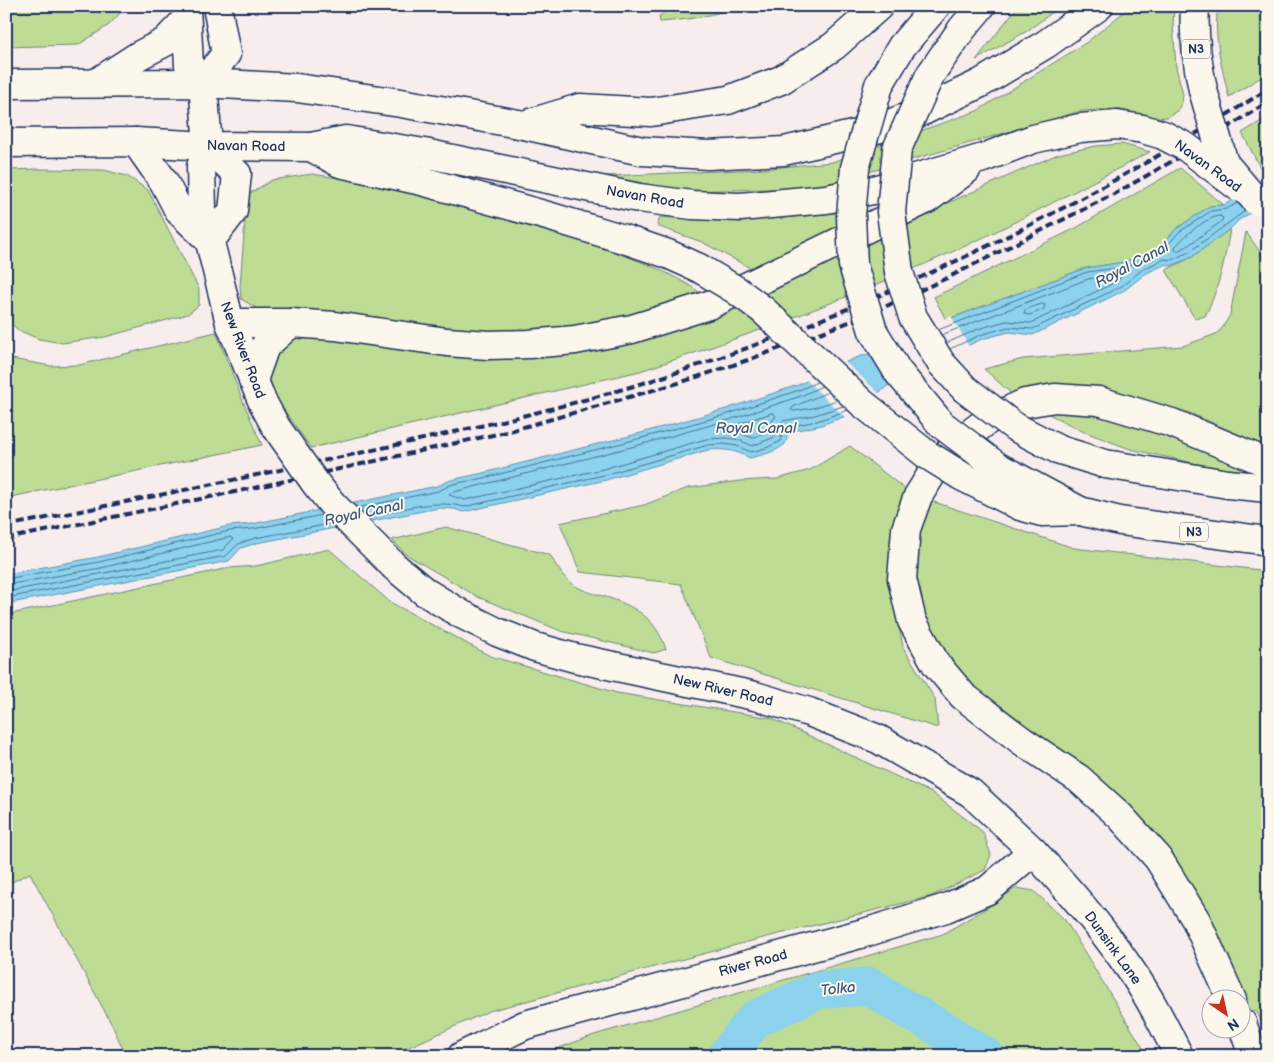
<svg xmlns="http://www.w3.org/2000/svg" width="1274" height="1062" viewBox="0 0 1274 1062" font-family="'Balsamiq Sans',sans-serif">
<style>
.green{fill:#bedc94;stroke:#6c8679}
.water{fill:#8cd2ed;stroke:#5f91b4}
.pier{fill:#f7eded}
.lines{fill:none;stroke-linecap:round;stroke-linejoin:round}
.shore{stroke:#487097;stroke-width:1}
.river{stroke:#8cd2ed;stroke-width:38}
.minor-casing{stroke:#1b2f5e;stroke-width:31}
.major-casing{stroke:#1b2f5e;stroke-width:31}
.highway-casing{stroke:#1b2f5e;stroke-width:31}
.minor{stroke:#fbf7ec;stroke-width:28}
.major{stroke:#fbf7ec;stroke-width:28}
.highway{stroke:#fbf7ec;stroke-width:28}
.rail{stroke:#1b2f5e;stroke-width:4;stroke-dasharray:8 4;stroke-linecap:butt}
.major-bridge-casing{stroke:#1b2f5e;stroke-width:31;stroke-linecap:butt}
.highway-bridge-casing{stroke:#1b2f5e;stroke-width:31;stroke-linecap:butt}
.major-bridge{stroke:#fbf7ec;stroke-width:28}
.highway-bridge{stroke:#fbf7ec;stroke-width:28}
.labels{text-anchor:middle;dominant-baseline:central;stroke-width:4;stroke-linejoin:round;paint-order:stroke}
.shield{fill:#fbf7ec;stroke:#5e6b89;stroke-width:1}
.shield-label{font-size:12px;font-weight:bold;fill:#1b2f5e}
.street-label{font-size:14px;fill:#1b2f5e;stroke:#fbf7ec}
.water-label{font-size:15px;font-style:italic;fill:#375882;stroke:#fbf7ec}
</style>
<rect width="100%" height="100%" fill="#f7eded"/>
<filter id="ink" filterUnits="userSpaceOnUse"><feTurbulence type="fractalNoise" baseFrequency=".02" numOctaves="2"/><feDisplacementMap in="SourceGraphic" scale="10" xChannelSelector="R" yChannelSelector="G"/><feConvolveMatrix kernelMatrix="1 2 1 2 8 2 1 2 1" color-interpolation-filters="sRGB"/></filter>
<g filter="url(#ink)">
<g class="green">
<polygon points="6,6 127,6 109,25 78,45 6,47"/>
<path d="M676,6H741C715,15 688,20 660,22L659,16Z"/>
<polygon points="1018,6 1061,6 1027,31 976,60"/>
<polygon points="1131,6 1174,6 1173,24 1176,67 1183,94 1182,103 1178,110 1168,117 1155,118 1117,109 1081,111 813,188 683,191 606,176 762,169 832,162 977,111 1087,42"/>
<path d="M1218,6H1268V73L1229,97C1222,69 1213,36 1218,6Z"/>
<polygon points="1268,117 1268,170 1263,173 1242,133"/>
<path d="M1122,144L1150,152C1088,184 1026,218 961,248C857,295 749,336 640,371L311,448L279,403L266,372C273,354 282,343 300,335L537,355L914,218L1058,154L1096,146Z"/>
<polygon points="1180,168 1224,205 1210,206 1176,229 1158,249 1124,262 1086,268 946,320 934,297 1076,228"/>
<polygon points="39,169 104,170 127,176 148,190 199,289 199,305 188,314 153,324 105,337 62,343 39,339 18,330 6,319 6,170"/>
<path d="M312,174C336,178 360,180 384,185C448,200 511,219 574,239C616,253 663,266 699,292L671,303L623,317L570,328L525,331L464,330L419,325L322,311L263,312L241,299L240,286L247,195L272,180Z"/>
<polygon points="843,212 843,225 752,269 702,242 657,226 660,217 725,221 791,217"/>
<path d="M1230,229C1225,259 1219,289 1205,316L1195,319L1166,270L1192,257Z"/>
<polygon points="1246,232 1268,263 1268,447 1187,412 1107,390 1016,398 984,369 1023,359 1183,346 1216,334 1223,327 1230,315"/>
<polygon points="216,332 242,399 262,445 6,498 6,358 51,366 79,365"/>
<polygon points="1041,410 1091,410 1152,426 1268,475 1211,467 1130,449 1082,431"/>
<polygon points="850,446 906,490 896,523 888,571 903,647 935,699 938,728 711,658 681,584 580,572 560,523 644,505 688,488 740,481 777,479 810,470"/>
<polygon points="931,501 1074,548 1268,571 1268,1037 1256,1010 1246,1014 1204,912 986,702 953,667 926,628 914,579 916,536"/>
<path d="M446,527L550,555C556,565 561,575 571,583C580,590 592,593 603,596C635,606 655,617 666,649L654,653L561,631L478,597L407,555L392,540Z"/>
<polygon points="329,549 390,602 490,656 617,693 771,718 932,793 983,832 991,855 985,870 932,896 755,940 489,1011 389,1056 126,1056 112,1025 30,873 6,885 6,615 229,568 256,566"/>
<polygon points="1016,888 1034,891 1065,920 1148,1056 537,1056 594,1035 943,934 993,904"/>
</g>
<path class="water" d="M1268,180V202L1239,220L1230,229L1192,257L1171,266L1166,264L1145,274L1125,290L1033,335L1009,332L982,339L897,379L849,415L818,426L787,432C787,436 788,440 785,444C777,452 761,455 750,458C734,450 727,449 708,450L606,480L463,512L454,509L439,508L257,543L241,548L229,561L6,604V574L98,557L229,526L252,524L437,486L451,480L483,473L637,434L726,409L798,385L855,358L881,350L946,320L1086,268L1124,262L1158,249L1176,229L1210,206L1224,205Z"/>
<g class="pier">
<polygon points="951,316 970,348 898,381 880,348"/>
<polygon points="844,361 880,394 847,419 805,379"/>
</g>
<g class="lines">
<g class="shore">
<path d="M1220,216L1223,218L1222,221L1186,247L1177,251L1175,250V247C1184,236 1206,217 1220,216Z"/>
<polygon points="1042,304 1045,305 1044,309 1030,315 1024,314 1025,310"/>
<polyline points="938,330 1087,272 1125,267 1160,254 1179,232 1211,211 1226,209 1238,203"/>
<polyline points="941,335 1088,279 1120,274 1122,275 1118,281 1031,323 1006,321 978,329 947,343"/>
<polyline points="950,349 980,335 1008,327 1033,329 1122,286 1143,269 1164,259 1171,260 1189,252 1245,211"/>
<polyline points="822,386 801,396 729,420 639,445 450,493 449,495 465,500 603,469 706,439 727,438 740,440 752,446 775,437 777,427 783,421 815,415 843,406"/>
<polyline points="828,392 793,407 791,410 794,411 813,408 837,400"/>
<polygon points="773,413 776,416 770,424 768,431 753,438 732,430 733,426"/>
<polyline points="357,508 438,491 453,484 484,478 638,439 728,414 799,390 817,382"/>
<path d="M366,517C398,511 433,498 464,507L604,475L708,445L725,444L737,446L751,452L766,448L781,441L782,430L786,427L817,421L848,410"/>
<polyline points="6,579 99,562 229,531 253,529 322,515"/>
<polyline points="6,585 101,568 230,537 233,539 223,550 6,592"/>
<polyline points="6,598 226,556 238,544 255,538 330,524"/>
</g>
<polyline class="river" points="726,1056 755,1019 818,990 870,986 899,1005 947,1032 985,1056"/>
<defs>
<g id="minor">
<polyline points="186,6 189,66 203,83 226,54 217,6"/>
<path d="M1033,851C1067,888 1101,926 1130,969C1149,996 1164,1026 1179,1056"/>
</g>
<g id="major">
<polyline points="96,83 138,56 165,42 186,20"/>
<polyline points="203,83 208,146 201,167 202,210 230,323 263,403 276,427"/>
<polyline points="6,84 203,83 297,88 401,103 524,125 642,151 708,155 784,151 877,129 925,110 981,83 1046,44 1099,6"/>
<polyline points="136,142 164,182 179,211 210,241"/>
<polyline points="6,143 136,142 208,146 311,147 346,140 424,153 639,198 692,205 740,207 826,199 878,189 983,158 1033,139 1080,128 1117,125 1143,129 1163,135"/>
<polyline points="208,146 237,174 233,211 210,241"/>
<polyline points="311,147 340,163 422,181 551,217 627,240 668,254 699,268"/>
<polyline points="230,323 291,323 335,326 447,342 488,345 529,344 575,340 632,329 709,305 927,199 966,170"/>
<polyline points="253,380 265,346 291,323"/>
<polyline points="395,567 425,592 461,614 497,632 535,647 575,658 755,696 809,712 878,739 971,793 1033,851 988,890 946,908 864,933 525,1025 462,1056"/>
</g>
<g id="highway">
<path d="M1195,6C1193,35 1197,62 1203,90"/>
<polyline points="930,75 962,29 981,6"/>
<polyline points="879,85 902,46 936,6"/>
<polyline points="524,125 580,108 651,112 728,100 781,80 834,46 879,6"/>
<polyline points="1105,464 1228,484 1268,488"/>
<polyline points="1080,511 1120,521 1268,541"/>
<polyline points="1232,1000 1196,920 1158,858 1120,816 1079,779 1022,741 963,696 936,664 912,621 902,579 906,529 918,496 938,464 959,442 988,420 1025,403 1055,398 1099,401 1172,423 1268,463"/>
<polyline points="1242,1023 1253,1056"/>
</g>
</defs>
<use href="#minor" class="minor-casing"/>
<use href="#major" class="major-casing"/>
<use href="#highway" class="highway-casing"/>
<use href="#minor" class="minor"/>
<use href="#major" class="major"/>
<use href="#highway" class="highway"/>
<g class="rail">
<path d="M6,526C126,502 245,478 364,452C469,429 575,406 678,372C886,303 1083,207 1268,89"/>
<polyline points="6,539 249,489 506,432 682,382 748,360 865,316 947,278 1116,193 1192,150 1268,102"/>
</g>
<defs>
<g id="major-bridge">
<polyline points="1163,135 1186,147 1240,188"/>
<polyline points="699,268 736,290 763,310 862,403 926,454 963,477 1020,506 1042,512 1080,511"/>
<polyline points="276,427 316,484 333,505 395,567"/>
</g>
<g id="highway-bridge">
<polyline points="930,75 897,149 891,212 899,272 913,317 941,363 965,389 1015,427 1057,449 1105,464"/>
<polyline points="879,85 855,168 851,216 853,265 873,331 898,372 941,424 998,467 1080,511"/>
<polyline points="1203,90 1224,163 1256,201"/>
</g>
</defs>
<use href="#major-bridge" class="major-bridge-casing"/>
<use href="#highway-bridge" class="highway-bridge-casing"/>
<use href="#major-bridge" class="major-bridge"/>
<use href="#highway-bridge" class="highway-bridge"/>
</g>
</g>
<g class="labels">
<g class="shield">
<rect x="1182" y="39.5" width="28" height="19" rx="4"/>
<rect x="1180" y="522.5" width="28" height="19" rx="4"/>
</g>
<g class="shield-label">
<text x="1196" y="49">N3</text>
<text x="1194" y="532">N3</text>
</g>
<g class="street-label">
<text transform="translate(246 146) rotate(1)">Navan Road</text>
<text transform="translate(1208 166) rotate(36)">Navan Road</text>
<text transform="translate(645 197) rotate(10)">Navan Road</text>
<text transform="translate(243 350) rotate(69)">New River Road</text>
<text transform="translate(723 690) rotate(13)">New River Road</text>
<text transform="translate(1113 948) rotate(54)">Dunsink Lane</text>
<text transform="translate(753 963) rotate(-15)">River Road</text>
</g>
<g class="water-label">
<text transform="translate(1132 265) rotate(-28)">Royal Canal</text>
<text x="756" y="428">Royal Canal</text>
<text transform="translate(364 513) rotate(-12)">Royal Canal</text>
<text transform="translate(838 989) rotate(-7)">Tolka</text>
</g>
</g>
<rect width="1274" height="1062" fill="none" stroke="#fbf7ec" stroke-width="25"/>
<rect x="12" y="12" width="1249" height="1037" fill="none" stroke="#1b2f5e" stroke-width="2" filter="url(#ink)"/>
<g transform="translate(1226 1014) rotate(146)"><circle r="24" fill="#fbf7ec" stroke="#a1a7b3"/>
<path d="M0-4L9 19L0 12L-9 19Z" fill="#c8321e"/>
<text y="-8" font-size="14" font-weight="bold" text-anchor="middle" fill="#1b2f5e">N</text>
</g>
</svg>
